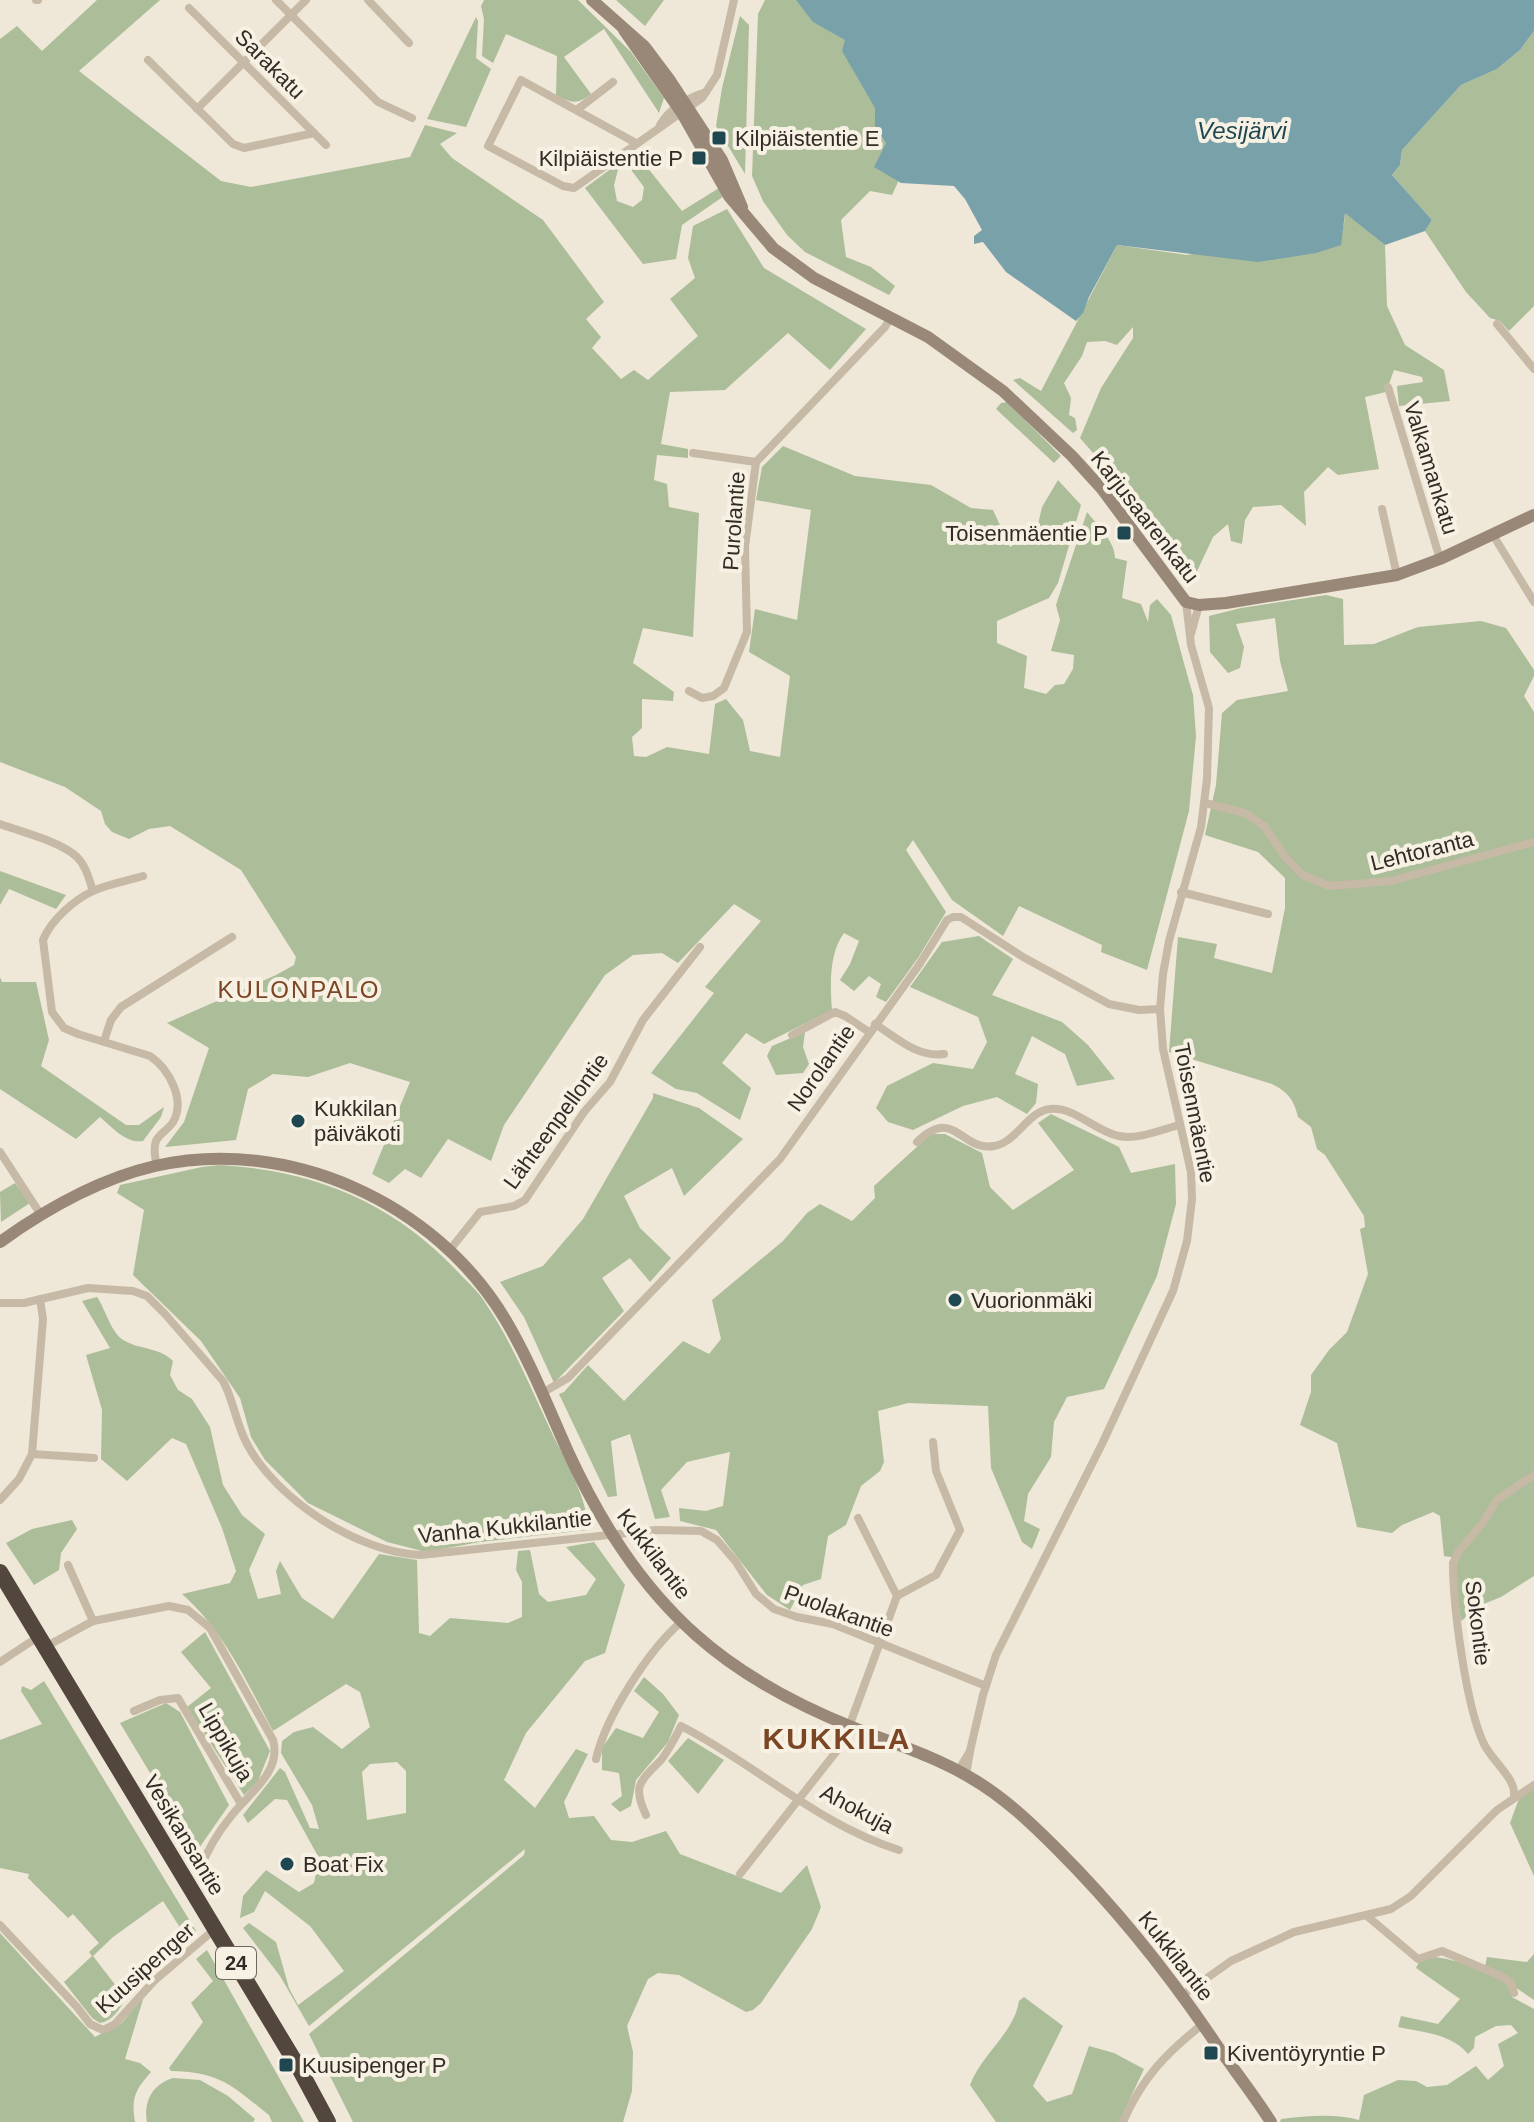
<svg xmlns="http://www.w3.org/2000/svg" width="1534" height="2122" viewBox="0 0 1534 2122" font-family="Helvetica,sans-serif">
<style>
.green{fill:#acbd99;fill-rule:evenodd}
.water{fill:#79a1aa}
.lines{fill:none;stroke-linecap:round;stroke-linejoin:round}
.street{stroke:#c6b9a5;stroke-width:8}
.secondary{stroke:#987;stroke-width:12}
.highway{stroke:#53473d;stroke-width:16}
.poi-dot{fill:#1e4751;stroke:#f7f1e4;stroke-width:3}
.labels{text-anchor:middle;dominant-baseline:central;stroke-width:8;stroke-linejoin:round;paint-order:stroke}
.shield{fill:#f7f1e4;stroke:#6d675f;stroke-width:2}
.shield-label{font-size:20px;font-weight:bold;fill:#322c26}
.street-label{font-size:22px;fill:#322c26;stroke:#f7f1e4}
.poi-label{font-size:22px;fill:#322c26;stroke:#f7f1e4;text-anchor:start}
.water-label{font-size:24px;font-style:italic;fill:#1e4751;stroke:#f7f1e4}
.neighbourhood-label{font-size:24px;letter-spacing:2px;fill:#7c4524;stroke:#f7f1e4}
.district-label{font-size:30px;font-weight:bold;letter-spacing:2px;fill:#7c4524;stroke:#f7f1e4}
</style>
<rect width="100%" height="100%" fill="#efe7d8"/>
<g class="green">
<path d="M97,0H160L79,71L221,181L251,187L410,157L425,125L457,133L440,144L452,158L543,220L604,302L586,319L601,337L592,348L621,379L634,370L648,380L698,336L670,299L695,278L688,258L693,226L727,209L764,268L866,329L830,370L788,333L725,390L670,392L661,444L688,449V458L657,455L654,480L667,484L669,507L699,513L693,637L643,628L633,663L674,692L673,701L642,699V728L632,737L634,756L646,757L667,747L709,754L715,704L726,699L743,720L750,751L780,757L790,676L749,652L755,609L797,620L811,510L756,500L762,467L783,446L855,476L931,485L971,508L993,510L1010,547L1037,529L1042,507L1058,480L1081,505L1058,583L1049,598L997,621V643L1027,656L1024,688L1046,694L1055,685L1064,684L1073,669L1074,655L1051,651L1060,620L1056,605L1087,512C1097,525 1115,541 1115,558L1127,561L1122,598L1141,604L1148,622L1150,605L1157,599L1171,615L1185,667L1193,695L1196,736L1189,811L1147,970L1101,952L1102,945L1019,906L1003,936L952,900L913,840L906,850L946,912L918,958L886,1002L876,997L881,984L869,976L854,991L840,980L850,964L859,941L844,933C829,953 830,985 832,1010L764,1044L746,1033L722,1063L751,1088L740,1120L697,1093L676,1089L651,1073L714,993L705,987L761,921L734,904L678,963L662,953L633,955L605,975L504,1125L491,1161L448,1139L421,1178L405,1169L389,1183L372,1174L410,1082L350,1063L308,1077L273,1074L248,1089L236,1140L165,1147L184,1122L209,1048L167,1023L276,975L294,965L296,957L241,870L170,826L149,829L129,839L112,832L105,824L101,811L65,787L0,762V39L17,26L42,51Z"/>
<path d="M484,0H578L631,52L664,98L659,113L604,29L564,57L591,94C577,105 571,103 556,95L557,56L506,34L493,63L482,56L484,19L481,6Z"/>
<polygon points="616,0 664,0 645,26"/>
<polygon points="765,0 856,0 898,182 892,195 870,191 841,220 846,257 871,267 895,286 889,295 805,252 787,235 763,201 752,176 758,14"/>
<polygon points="740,16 749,25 745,174 716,126 722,88"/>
<polygon points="476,17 478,21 476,58 491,69 466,127 427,119"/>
<polygon points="1534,31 1534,306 1509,331 1500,321 1490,318 1466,292 1425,231 1432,220 1392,175 1400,165 1402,150 1461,85 1497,69 1520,50"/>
<polygon points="635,152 682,211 719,188 724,196 682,225 676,259 643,264 585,188 620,162 614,185 617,201 633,207 642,200 644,187 632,171 628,157"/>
<polygon points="1345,212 1385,245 1387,306 1405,345 1444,370 1450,401 1399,406 1397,386 1423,382 1422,377 1394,370 1386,392 1365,397 1379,469 1338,475 1328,467 1304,492 1306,526 1281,505 1253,507 1245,520 1242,544 1231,541 1228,524 1213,537 1193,580 1179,569 1167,538 1080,438 1101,388 1133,338 1133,327 1117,345 1105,341 1087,342 1082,356 1064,383 1071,398 1069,415 1075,418 1077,430 1073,433 1013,380 1020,378 1041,391 1117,245 1187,255 1344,225"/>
<polygon points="1007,402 1061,456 1054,463 996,409 1001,403"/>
<path d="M1326,595L1343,599L1344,645L1374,644L1418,627L1481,621L1506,628L1534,670V676L1524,696L1534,712V1576L1501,1597L1481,1605L1461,1621L1455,1579L1457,1558L1444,1556L1440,1516L1433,1512L1402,1525L1392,1533L1357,1527L1337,1443L1300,1425L1311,1392V1375L1329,1350L1347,1332L1368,1274L1360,1229L1365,1227L1364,1216L1325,1155L1317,1149L1311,1127L1298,1117C1294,1100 1288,1092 1272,1084L1169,1052L1178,937L1217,944L1214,958L1272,973L1285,908V878L1258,852L1205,835L1216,785L1222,713L1237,700L1288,691L1280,661L1275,618L1236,624L1244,647L1240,668L1228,673L1210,652L1209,616L1241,608Z"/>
<polygon points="0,871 66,895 56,909 9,889 0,905"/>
<polygon points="979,936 1013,959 992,995 1062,1022 1088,1045 1115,1079 1077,1086 1065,1054 1032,1036 1015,1074 1038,1084 1036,1103 1027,1114 997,1097 963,1106 913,1130 888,1122 876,1108 887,1086 933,1063 973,1069 987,1042 978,1017 910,987 942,942"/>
<path d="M0,977L2,982H36L49,1040L41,1066L126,1125H139L164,1107L161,1117L143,1141C126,1144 112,1127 100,1117L76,1139L0,1089Z"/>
<polygon points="805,1032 803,1047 809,1064 803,1073 776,1075 767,1056 772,1046"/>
<polygon points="653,1093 699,1108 743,1139 684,1196 672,1168 624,1196 640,1228 671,1258 650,1282 630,1258 602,1278 624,1311 554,1383 524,1317 500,1282 543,1266 583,1219 653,1098"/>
<polygon points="1051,1114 1119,1147 1131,1173 1175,1164 1176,1204 1157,1276 1104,1389 1067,1397 1054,1422 1051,1457 1028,1494 1024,1521 1040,1529 1032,1549 1022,1542 991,1468 988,1406 908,1403 878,1411 884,1462 880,1471 861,1486 846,1525 828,1536 821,1579 803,1585 790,1610 767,1595 716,1530 680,1521 679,1508 706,1511 723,1506 730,1452 687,1462 661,1490 670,1517 655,1519 630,1434 611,1441 617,1496 608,1497 559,1394 564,1392 588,1365 624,1401 683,1341 709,1354 721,1339 712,1300 783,1241 807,1213 820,1204 852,1221 875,1198 874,1186 931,1134 945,1134 982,1153 990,1187 1013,1210 1074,1170 1038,1123"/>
<path d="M220,1165C315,1171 392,1202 458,1272C467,1282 479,1292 486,1304C512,1343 530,1386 550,1429C562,1455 591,1503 587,1530L480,1542L426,1552L387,1542L308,1503L265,1460L251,1437L240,1398L201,1341L133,1275L144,1210L117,1193L120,1185L202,1167Z"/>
<polygon points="15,1183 30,1203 1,1222 0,1192"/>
<path d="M97,1297C106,1310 111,1334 125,1341C141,1350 159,1347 173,1361L170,1375L178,1390L192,1399L210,1427L223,1485L242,1515L265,1534L249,1570L258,1599L281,1594L276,1571L280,1561L302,1598L333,1619L379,1554L417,1560L419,1633L430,1636L450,1618L508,1623L522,1617V1582L516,1570L518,1551L530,1550L539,1594L548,1602L586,1595L596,1579L566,1547L594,1542L625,1585L605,1653L585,1661L526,1733L504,1780L535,1808L576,1749L588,1754L564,1802L569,1818L594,1816L611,1840L632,1842L666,1831L680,1854L781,1893L807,1865L821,1907L812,1929L761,2003L753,2010L746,2012L679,1975L658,1973L648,1979L627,2026L633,2052L632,2091L623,2122H353L309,2034L524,1855L525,1849L309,2026L280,1976L243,1928L249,1923L276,1942L289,1988L298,2005L344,1971L310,1926L265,1891L254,1912L240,1918L243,1896L266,1870L299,1892L314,1883L319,1858L287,1800L275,1799L248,1823L243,1815L280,1768L285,1772L310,1828L319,1829L312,1805L281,1753L282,1741L294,1732L313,1727L342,1749L370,1727L360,1692L346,1684L273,1731C247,1682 224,1631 182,1594L230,1583L236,1571L222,1528L186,1444L172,1438L127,1481L101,1459L102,1410L86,1355L110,1348L82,1301ZM397,1762L406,1771V1813L367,1820L362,1772L370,1764Z"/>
<polygon points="72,1520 77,1529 61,1553 59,1570 34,1585 6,1543 32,1529"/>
<polygon points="205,1632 270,1751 258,1781 244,1795 187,1707 211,1688 181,1652"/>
<polygon points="644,1677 663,1694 679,1715 668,1742 636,1780 631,1806 620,1812 611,1804 622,1796 619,1773 602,1770 602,1748 616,1728 643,1738 659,1712 634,1691"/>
<path d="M44,1681L196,1931L195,1937L172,1957L169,1954L188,1940L163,1901L113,1937L93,1956L126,1999C119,2009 113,2021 100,2023L92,2018L64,1982L92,1956L89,1952L99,1943L73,1914L68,1918L28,1878L29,1874L0,1868V1740L42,1724L21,1691L22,1686L31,1690Z"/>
<polygon points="166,1703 180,1712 229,1805 197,1851 120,1723"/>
<polygon points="688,1738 724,1760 698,1794 668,1761"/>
<polygon points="1534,1788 1534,1876 1510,1823 1520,1796"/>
<path d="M0,1933L95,2037L122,2023L144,1996L125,2059L140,2063L151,2072C135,2090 131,2098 135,2122H0Z"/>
<path d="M207,1950L304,2122H272L269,2115C232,2086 221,2072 171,2071L169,2068L203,2022L191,2003L213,1981L196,1959Z"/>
<polygon points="1534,1954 1534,2000 1485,1967 1487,1957 1527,1962"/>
<path d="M1434,1957C1450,1958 1496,1972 1507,1985C1509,1987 1511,1993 1512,1997L1534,2009V2122H1280L1281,2119C1306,2116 1335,2113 1359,2120L1364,2095L1398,2080L1416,2081L1427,2087L1447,2085L1476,2066L1488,2080L1504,2066L1498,2044L1518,2033L1511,2025L1496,2026L1475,2037L1474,2048L1468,2054C1452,2034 1422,2032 1398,2027L1401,2016L1438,2024L1460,1999L1416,1968L1420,1960Z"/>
<path d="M1024,1997L1063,2026L1033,2086L1047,2102L1072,2094L1089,2046L1114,2053L1144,2069L1119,2122H996L970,2085C981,2055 1014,2033 1019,2001Z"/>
<path d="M173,2078L200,2080L228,2096L255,2119L253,2122H147C143,2101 153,2084 173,2078Z"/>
</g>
<polygon class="water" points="796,0 1534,0 1534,31 1520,50 1497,69 1461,85 1402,150 1400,165 1392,175 1432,220 1425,231 1385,245 1345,213 1341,245 1316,253 1258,262 1117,245 1089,297 1083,313 1076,321 1006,272 983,242 974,244 974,236 982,230 965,199 954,186 901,183 874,167 886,143 875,126 875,108 842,51 845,40 813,22"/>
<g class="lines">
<g class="street">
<polyline points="36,0 38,0"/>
<polyline points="276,0 378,102 412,118"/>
<polyline points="368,0 409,43"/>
<polyline points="189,8 326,145"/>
<polyline points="148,60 233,144 244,148 314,133"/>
<polyline points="197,109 306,0"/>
<polyline points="578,109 613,82"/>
<path d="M660,125C670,108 687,98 706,92"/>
<polyline points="636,143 521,80 488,146 563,186 574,188 702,98 717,75 734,0"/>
<polyline points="1497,324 1534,369"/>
<polyline points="1388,387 1440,559"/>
<polyline points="693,453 756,462"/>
<polyline points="1382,509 1397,575"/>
<polyline points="1493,535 1534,602"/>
<polyline points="1191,634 1199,605"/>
<polyline points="689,691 702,698 713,696 724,688 747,632 745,547 756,462 885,327 891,317"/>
<polyline points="1205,803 1245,813 1264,826 1286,858 1303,875 1329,886 1391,881 1534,842"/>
<path d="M0,824C21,832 60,841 77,857C86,866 89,879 93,891"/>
<path d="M143,876C127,881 108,884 93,891C74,900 51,920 43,940L52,1012L64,1028L78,1034L150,1056C169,1069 186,1100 173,1122C168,1130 160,1133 156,1141C153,1149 155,1158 157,1166"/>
<polyline points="1181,892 1268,914"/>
<path d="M875,1024C897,1038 918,1058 944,1054"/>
<polyline points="792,1035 835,1012 845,1016 869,1032"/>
<polyline points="104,1041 111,1020 121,1007 232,937"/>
<path d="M917,1142C954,1105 961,1152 994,1146C1016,1143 1028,1111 1050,1109C1074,1106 1096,1132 1119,1136C1137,1140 1161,1130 1179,1125"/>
<polyline points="0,1152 41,1215"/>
<polyline points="449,1251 480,1212 514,1206 525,1200 584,1112 610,1082 643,1020 700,947"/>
<path d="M0,1303H24L88,1288L133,1291L147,1296L165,1314L223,1381C234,1401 236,1424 247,1444C276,1499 358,1553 421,1555L656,1530L701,1531L717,1540L736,1562L756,1594L774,1609L797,1617L833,1624L986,1686"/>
<polyline points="542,1393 568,1378 780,1159 919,965 947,920 953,917 961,917 1023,957 1109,1004 1139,1010 1160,1009"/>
<polyline points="32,1454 94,1458"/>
<polyline points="0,1500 19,1479 32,1454 43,1319 40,1299"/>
<polyline points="858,1518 897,1596"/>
<polyline points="68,1565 93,1621"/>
<path d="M45,1647L93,1621L169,1606L188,1610L210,1628L273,1740C282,1772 249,1793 232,1815C218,1832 207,1850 200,1870"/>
<polyline points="0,1662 38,1637"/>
<polyline points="134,1711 160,1700 178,1698 241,1804"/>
<polyline points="970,1751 983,1695 996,1655 1102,1444 1173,1291 1187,1241 1192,1199 1191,1172 1163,1049 1160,1009 1163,974 1169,941 1201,827 1207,779 1209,708 1191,645 1186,602"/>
<path d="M596,1759C606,1716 648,1651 681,1622"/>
<polyline points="958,1771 970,1751 966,1775"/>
<path d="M1514,1796C1516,1778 1492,1761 1484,1744C1466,1707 1453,1606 1453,1563L1459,1551L1482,1524L1497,1500L1534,1475"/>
<path d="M646,1815C632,1785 640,1782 661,1760C669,1750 675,1738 681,1726C754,1763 820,1826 899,1850"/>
<polyline points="740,1874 843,1743 897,1596 936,1575 960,1530 936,1471 933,1442"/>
<polyline points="1367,1916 1418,1959 1442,1951 1501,1976 1511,1983 1514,1993"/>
<polyline points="0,1925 77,2007 90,2024 103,2030 115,2024 154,1981 215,1929"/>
<polyline points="1183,1995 1231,1961 1294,1932 1391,1909 1411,1896 1497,1810 1534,1785"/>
<path d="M1123,2122C1142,2078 1166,2053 1203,2024"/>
</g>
<g class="secondary">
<polyline points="592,0 645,47 669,79 722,160 742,207"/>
<polyline points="624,30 682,113 729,196 773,248 814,278 928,337 1003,391 1072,456 1102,489 1186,602 1199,605 1226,603 1397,575 1440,559 1534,515"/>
<path d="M0,1242C46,1209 99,1179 155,1166C288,1136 435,1202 505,1319C530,1361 548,1407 568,1452C600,1521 639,1584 696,1635C742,1676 795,1704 852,1727C892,1743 934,1756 971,1778C1004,1797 1031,1823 1058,1850C1117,1909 1169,1974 1216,2044C1234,2070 1254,2095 1271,2122"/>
</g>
<polyline class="highway" points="0,1572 300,2070 328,2122"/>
</g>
<g class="poi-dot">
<rect x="711" y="130" width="16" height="16" rx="4"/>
<rect x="691" y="150" width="16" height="16" rx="4"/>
<rect x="1116" y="525" width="16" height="16" rx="4"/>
<circle cx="298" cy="1121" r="8"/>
<circle cx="955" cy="1300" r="8"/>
<circle cx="287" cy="1864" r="8"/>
<rect x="1203" y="2045" width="16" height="16" rx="4"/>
<rect x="278" y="2057" width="16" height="16" rx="4"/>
</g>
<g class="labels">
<rect class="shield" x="216" y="1947" width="40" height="32" rx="6"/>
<g class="shield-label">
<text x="236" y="1963">24</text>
</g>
<g class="street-label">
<text transform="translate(270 64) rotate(45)">Sarakatu</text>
<text transform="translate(1431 468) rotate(73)">Valkamankatu</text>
<text transform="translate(1145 517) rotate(52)">Karjusaarenkatu</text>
<text transform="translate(734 521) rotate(-86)">Purolantie</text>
<text transform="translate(1422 851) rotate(-14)">Lehtoranta</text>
<text transform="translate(821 1068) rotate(-55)">Norolantie</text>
<text transform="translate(1195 1113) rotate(79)">Toisenmäentie</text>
<text transform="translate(556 1121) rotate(-54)">Lähteenpellontie</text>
<text transform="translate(505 1527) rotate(-6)">Vanha Kukkilantie</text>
<text transform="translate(654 1554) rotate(53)">Kukkilantie</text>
<text transform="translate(839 1611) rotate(20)">Puolakantie</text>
<text transform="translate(1478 1623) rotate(83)">Sokontie</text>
<text transform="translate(226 1742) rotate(60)">Lippikuja</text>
<text transform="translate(857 1809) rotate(28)">Ahokuja</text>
<text transform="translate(184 1835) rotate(59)">Vesikansantie</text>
<text transform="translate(1176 1956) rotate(52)">Kukkilantie</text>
<text transform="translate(145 1968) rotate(-42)">Kuusipenger</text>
</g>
<g class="poi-label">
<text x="735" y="138">Kilpiäistentie E</text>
<text x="683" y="158" text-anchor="end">Kilpiäistentie P</text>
<text x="1108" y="533" text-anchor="end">Toisenmäentie P</text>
<text x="314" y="1108">Kukkilan<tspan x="314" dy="25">päiväkoti</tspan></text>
<text x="971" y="1300">Vuorionmäki</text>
<text x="303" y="1864">Boat Fix</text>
<text x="1227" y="2053">Kiventöyryntie P</text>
<text x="302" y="2065">Kuusipenger P</text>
</g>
<g class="water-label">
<text x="1242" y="130">Vesijärvi</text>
</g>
<g class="neighbourhood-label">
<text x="299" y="989">KULONPALO</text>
</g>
<g class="district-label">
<text x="837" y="1738">KUKKILA</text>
</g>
</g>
</svg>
